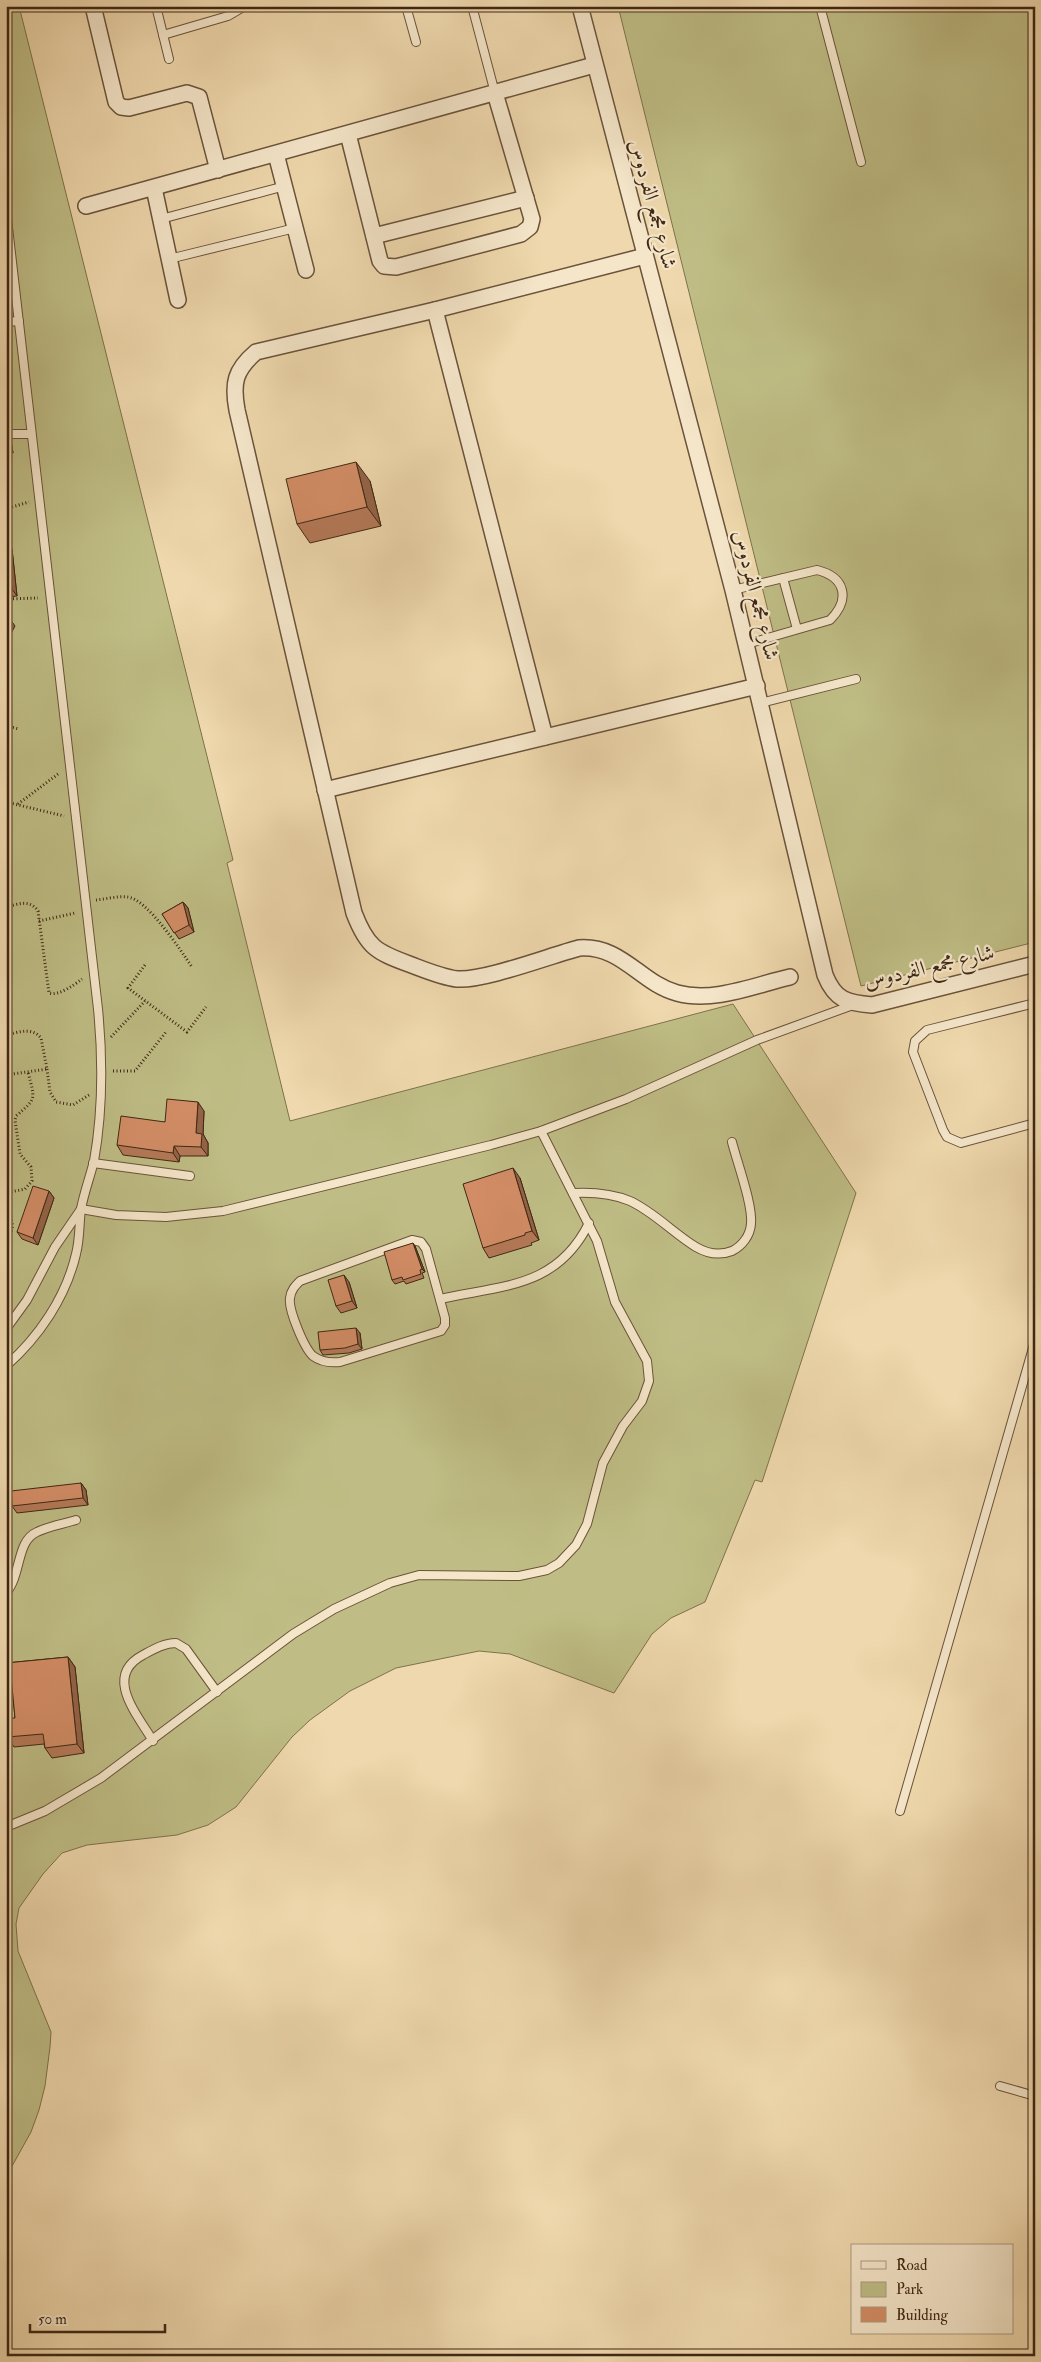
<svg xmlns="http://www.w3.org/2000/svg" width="1041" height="2362" viewBox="0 0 1041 2362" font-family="'IM FELL Double Pica',Amiri,serif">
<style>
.green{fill:#bfbd85;stroke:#7e724c}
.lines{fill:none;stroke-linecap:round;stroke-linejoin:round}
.lane-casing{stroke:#6a533a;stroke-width:10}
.street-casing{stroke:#6a533a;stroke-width:18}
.path{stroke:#3e2714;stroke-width:3;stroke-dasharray:1 2.5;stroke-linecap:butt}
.lane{stroke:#f5e6ca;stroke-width:8}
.street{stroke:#f5e6ca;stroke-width:15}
.wall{fill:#b57958;stroke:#3e2714}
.shaded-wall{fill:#946347;stroke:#3e2714}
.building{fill:#d38d66;stroke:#3e2714}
.labels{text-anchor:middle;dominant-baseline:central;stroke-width:4.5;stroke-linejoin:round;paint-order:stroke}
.street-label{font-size:21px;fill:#3e2714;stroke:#f5e6ca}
</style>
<rect width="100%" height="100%" fill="#efd8ad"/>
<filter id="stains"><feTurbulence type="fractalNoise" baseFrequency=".004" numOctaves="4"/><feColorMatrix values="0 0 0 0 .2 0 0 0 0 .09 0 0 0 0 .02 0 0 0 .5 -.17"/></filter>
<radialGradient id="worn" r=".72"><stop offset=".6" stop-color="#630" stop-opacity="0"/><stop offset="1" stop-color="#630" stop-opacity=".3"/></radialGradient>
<g class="green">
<polygon points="6,6 19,6 233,860 227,863 290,1121 733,1004 856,1193 762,1482 755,1480 705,1602 671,1618 652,1634 614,1693 510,1654 479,1651 396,1668 350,1691 310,1720 292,1737 236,1807 208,1825 177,1835 87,1845 62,1853 43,1874 19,1908 16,1924 18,1951 51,2032 50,2047 45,2086 39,2110 31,2132 6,2177"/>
<polygon points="618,6 1035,6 1035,942 861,986"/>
</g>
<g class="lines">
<defs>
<g id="lane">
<polyline points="156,6 169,59"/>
<polyline points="406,6 416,42"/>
<polyline points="472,6 495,93"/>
<polyline points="820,6 861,162"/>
<polyline points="163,35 228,16 245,6"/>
<path d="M6,210L98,1009C103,1060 103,1110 94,1161C90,1177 84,1193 81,1209C79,1224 80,1239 76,1254C66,1297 39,1337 6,1366"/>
<polyline points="161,219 285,186"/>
<polyline points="169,259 295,228"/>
<polyline points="6,322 19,321"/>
<polyline points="6,434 31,434"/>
<polyline points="783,578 797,629"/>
<path d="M733,590L817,570C845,577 851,599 830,620L747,644"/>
<polyline points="761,703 856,679"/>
<polyline points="1035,1003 927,1030 915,1041 913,1052 943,1130 947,1137 961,1143 1035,1123"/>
<polyline points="93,1163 190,1176"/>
<path d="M573,1193C593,1192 611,1193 630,1201C654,1212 673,1233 696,1247C708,1254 719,1256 732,1251C742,1246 750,1236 751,1224C753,1205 737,1162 732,1142"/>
<polyline points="81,1209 116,1215 166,1217 223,1211 491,1145 541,1131 626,1099 757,1040 853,1005"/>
<path d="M412,1240L421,1242L426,1249L445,1318V1325L441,1331L340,1362C330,1363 321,1362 313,1356C304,1348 288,1309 290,1298C291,1290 295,1286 300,1281Z"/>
<path d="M440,1299C503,1285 557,1288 589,1223"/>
<polyline points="6,1329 27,1300 55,1247 81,1209"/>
<path d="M6,1593C22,1574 16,1541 37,1532C49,1526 63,1524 76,1520"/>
<path d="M153,1741C137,1714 103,1676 143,1655C154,1649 164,1643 176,1643L186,1649L217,1692"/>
<polyline points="900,1811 1035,1341"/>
<polyline points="6,1827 45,1811 101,1778 293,1634 334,1609 390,1583 419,1575 519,1576 547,1570 559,1563 576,1545 587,1524 603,1463 623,1426 642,1401 649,1381 647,1361 615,1302 597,1241 541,1131"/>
<polyline points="1000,2086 1035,2096"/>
</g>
<g id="street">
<polyline points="93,6 116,102 121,107 129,108 187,93 199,97 218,170"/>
<path d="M580,6L733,590L825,975C835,1000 847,1003 872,1005L1035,964"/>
<polyline points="348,134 380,261 384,266 396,267 521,234 530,227 532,219 495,93"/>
<polyline points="276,154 306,270"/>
<polyline points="154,188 178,300"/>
<polyline points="86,206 594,65"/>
<polyline points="374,236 526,198"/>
<path d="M645,256L435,310L256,352C235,370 232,383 237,410L354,913C367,947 376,952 409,964C425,970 441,977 457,979C484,981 549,956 579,948C622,945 640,983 677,993C714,1003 755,985 790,977"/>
<polyline points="435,310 545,737"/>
<polyline points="325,790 757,686"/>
</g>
</defs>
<use href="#lane" class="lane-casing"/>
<use href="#street" class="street-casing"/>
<g class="path">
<polyline points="12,507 29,502"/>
<polyline points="6,599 38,598"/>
<polyline points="6,726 19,729"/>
<polyline points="6,802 64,816"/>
<polyline points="18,804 58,774"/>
<path d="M1035,896C1026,905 1032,918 1035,929"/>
<path d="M96,900C106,899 117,896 127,897C147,898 181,951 192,967"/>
<path d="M6,907C18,904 30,899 38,911L49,993C59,996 74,985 82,979"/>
<polyline points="39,921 75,913"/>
<polyline points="145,965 128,988 187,1032 206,1007"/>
<path d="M6,1035C19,1032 32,1027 41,1038L47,1069L6,1075"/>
<polyline points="111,1037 145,1001"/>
<polyline points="47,1069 50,1092 56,1102 73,1105 89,1095"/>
<polyline points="113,1071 135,1071 166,1032"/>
<path d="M6,1196L10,1192L25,1189L32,1181L31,1167L20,1154L15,1120L16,1116C37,1098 35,1100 28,1072"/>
<path d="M6,1211C14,1221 15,1230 6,1239"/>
</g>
<use href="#lane" class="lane"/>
<use href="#street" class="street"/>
</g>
<g class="wall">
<polygon points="6,437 11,440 13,453 6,454"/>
<polygon points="370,481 381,526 310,543 297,524"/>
<polygon points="6,542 12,549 17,596 6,597"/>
<polygon points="183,902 188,908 194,932 179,939 162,914"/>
<polygon points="204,1111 203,1134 208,1143 208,1156 180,1156 179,1162 123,1155 117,1145 165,1122"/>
<polygon points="520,1178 539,1240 531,1243 532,1245 489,1258 483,1248"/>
<polygon points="49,1191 54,1198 38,1245 22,1239 17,1232"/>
<polygon points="415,1246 425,1272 422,1273 424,1278 406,1284 404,1281 395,1284 392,1280"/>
<polygon points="349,1282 357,1308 341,1313 336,1306"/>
<polygon points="360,1333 362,1349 349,1353 323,1355 320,1350"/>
<polygon points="81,1483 86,1490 88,1505 17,1513 12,1506"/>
<polygon points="68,1657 75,1667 84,1753 52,1758 45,1748 44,1744 14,1747 7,1737 15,1718 12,1686 6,1687 6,1663"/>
</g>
<g class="shaded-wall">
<polygon points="9,436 11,440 13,453 11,450"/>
<polygon points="356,462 370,481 381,526 367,507"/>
<polygon points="7,542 12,549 17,596 12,589"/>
<polygon points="10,619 15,626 6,643 6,627"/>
<polygon points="183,902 188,908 194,932 189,925"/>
<polygon points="198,1102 204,1111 203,1134 208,1143 208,1156 201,1147 196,1133"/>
<polygon points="174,1146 180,1156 179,1162 173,1153"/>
<polygon points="513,1168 520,1178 539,1240 532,1231"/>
<polygon points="49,1191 54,1198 38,1245 33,1238"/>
<polygon points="413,1243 415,1246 425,1272 422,1269"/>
<polygon points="344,1275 349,1282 357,1308 352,1301"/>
<polygon points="356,1328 360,1333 362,1349 358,1344"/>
<polygon points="81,1483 86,1490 88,1505 83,1498"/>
<polygon points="68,1657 75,1667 84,1753 77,1744"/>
</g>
<g class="building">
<polygon points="9,436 11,450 6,450 6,437"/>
<polygon points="356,462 367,507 297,524 286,479"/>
<polygon points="6,542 12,589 6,589"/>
<polygon points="6,618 10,619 6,627"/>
<polygon points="183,902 189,925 174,933 162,914"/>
<polygon points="167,1099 198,1102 196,1133 202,1134 201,1147 174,1146 173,1153 117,1145 121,1116 165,1122"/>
<polygon points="513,1168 532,1231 525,1233 525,1235 483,1248 463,1184"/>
<polygon points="33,1186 49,1191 33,1238 17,1232"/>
<polygon points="413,1243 422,1269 420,1270 421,1274 403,1280 402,1277 392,1280 384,1252"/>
<polygon points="344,1275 352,1301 336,1306 328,1280"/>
<polygon points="356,1328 358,1344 345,1348 320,1350 318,1332"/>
<polygon points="81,1483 83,1498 12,1506 11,1491"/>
<polygon points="68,1657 77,1744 45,1748 43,1734 7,1737 6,1718 15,1718 11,1676 6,1676 6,1663"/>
</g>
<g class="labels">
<g class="street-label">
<text transform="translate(653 204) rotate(75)">شارع مجمع الفردوس</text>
<text transform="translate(756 595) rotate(76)">شارع مجمع الفردوس</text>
<text transform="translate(929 967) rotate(-13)">شارع مجمع الفردوس</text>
</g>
</g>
<rect width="1041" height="2362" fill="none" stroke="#efd8ad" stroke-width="25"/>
<rect x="8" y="8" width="1026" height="2347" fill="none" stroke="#3e2714" stroke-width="2.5"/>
<rect x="12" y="12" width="1016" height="2337" fill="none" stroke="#3e2714"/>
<rect x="851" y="2244" width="162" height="90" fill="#f5e6ca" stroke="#ac9a81"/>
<rect x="861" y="2261" width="25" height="8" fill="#f5e6ca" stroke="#ac9a81"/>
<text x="896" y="2270" font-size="15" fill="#3e2714">Road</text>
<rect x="861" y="2282" width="25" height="15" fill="#bfbd85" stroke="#ac9a81"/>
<text x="896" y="2294" font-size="15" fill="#3e2714">Park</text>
<rect x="861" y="2307" width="25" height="15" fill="#d38d66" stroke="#ac9a81"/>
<text x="896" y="2320" font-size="15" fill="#3e2714">Building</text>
<path d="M30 2324v8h135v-8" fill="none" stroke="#3e2714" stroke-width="2.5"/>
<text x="38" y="2324" font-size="15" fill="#3e2714" stroke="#f5e6ca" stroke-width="4" paint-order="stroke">50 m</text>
<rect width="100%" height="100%" filter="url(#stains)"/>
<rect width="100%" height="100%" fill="url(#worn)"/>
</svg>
